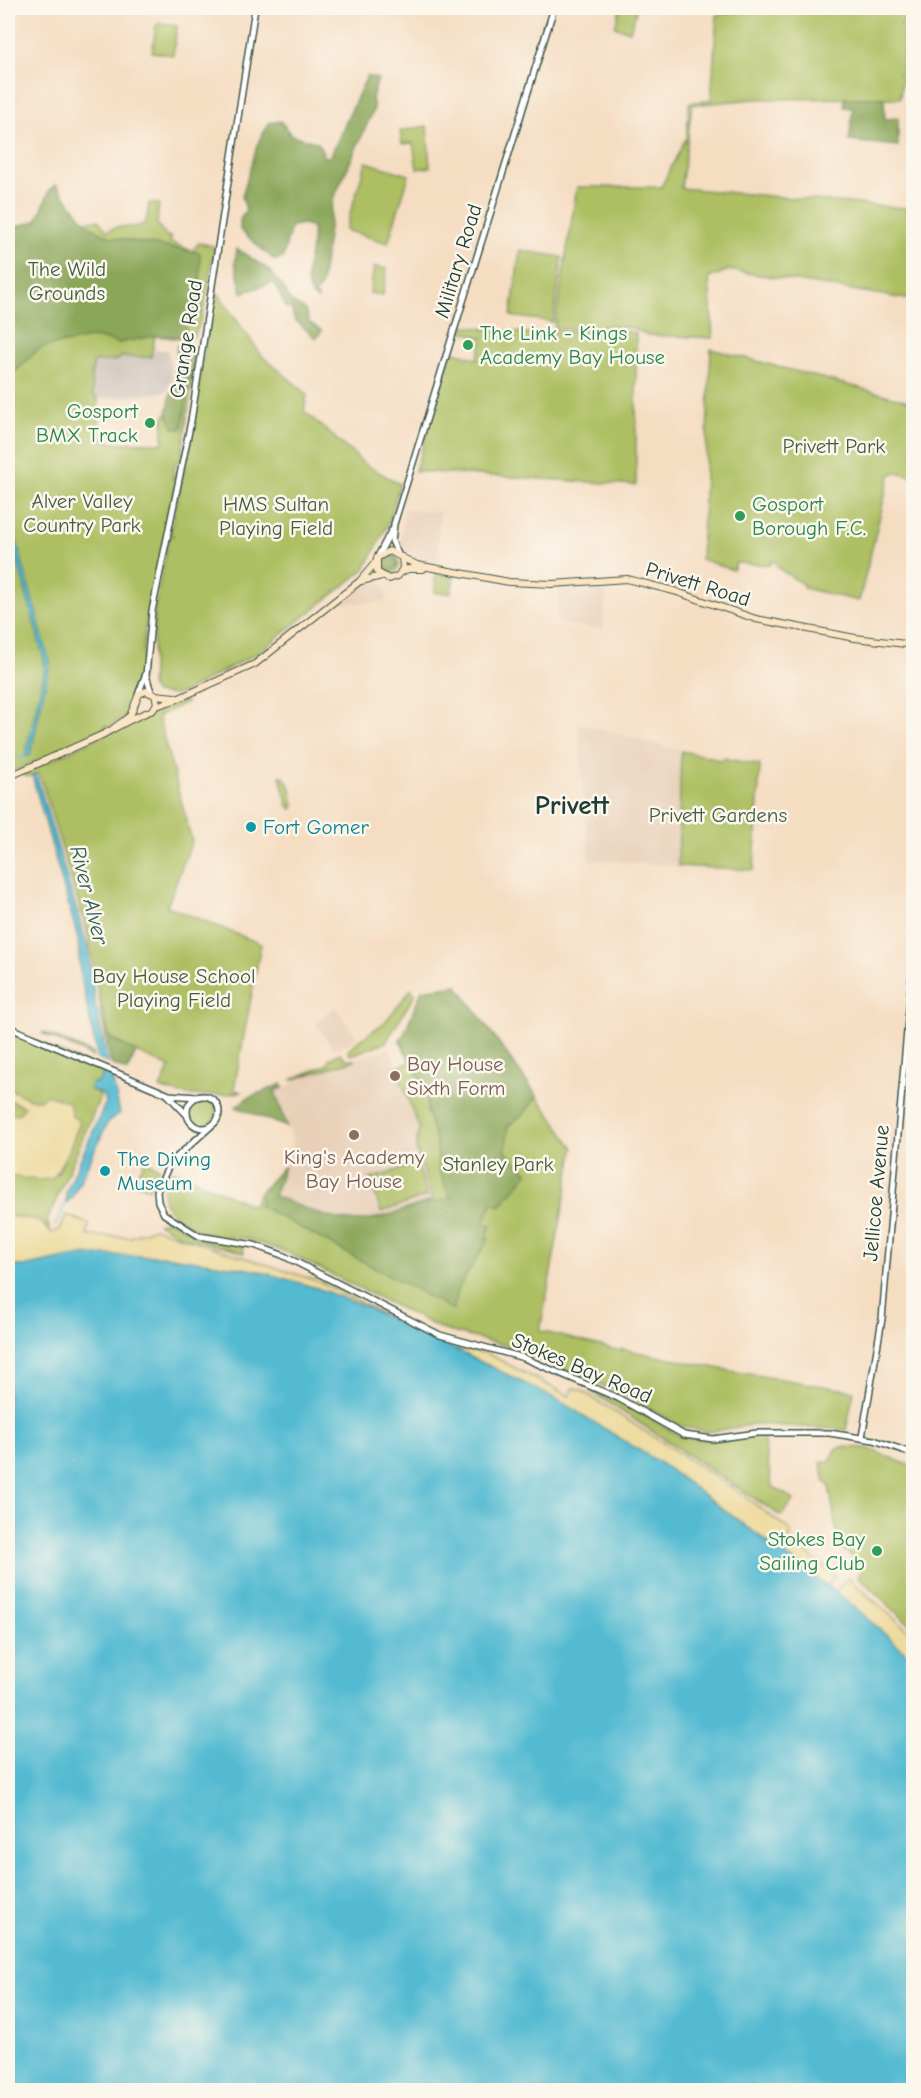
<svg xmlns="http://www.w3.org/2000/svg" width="921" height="2098" viewBox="0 0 921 2098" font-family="'Comic Neue',sans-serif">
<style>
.built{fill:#e8cfb7}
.industrial{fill:#cec1b9}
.green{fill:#adbf62;stroke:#667e4b;stroke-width:1.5}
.forest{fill:#8aa658;stroke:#547246;stroke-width:1.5}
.sand{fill:#eeda9e;stroke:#868c69;stroke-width:1.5}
.water{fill:#53bad1;stroke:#397c82;stroke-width:1.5}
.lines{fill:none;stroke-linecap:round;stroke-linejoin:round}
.stream{stroke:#53bad1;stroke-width:1.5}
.tertiary-casing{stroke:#3f5549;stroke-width:8}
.secondary-casing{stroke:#3f5549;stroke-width:8}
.tertiary{stroke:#fff;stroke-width:5}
.secondary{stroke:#fce5c4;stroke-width:6}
.leisure-dot{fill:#2e9e5b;stroke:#fbf7ec;stroke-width:2}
.culture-dot{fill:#0f9aa8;stroke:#fbf7ec;stroke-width:2}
.education-dot{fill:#8d6e63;stroke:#fbf7ec;stroke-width:2}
.labels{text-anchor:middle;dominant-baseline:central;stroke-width:5;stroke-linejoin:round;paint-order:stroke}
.street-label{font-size:21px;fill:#1f3d34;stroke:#fbf7ec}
.park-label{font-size:21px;fill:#425e40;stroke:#fbf7ec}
.leisure-label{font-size:21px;fill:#27864d;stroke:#fbf7ec;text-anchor:start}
.culture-label{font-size:21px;fill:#0d838f;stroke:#fbf7ec;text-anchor:start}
.education-label{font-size:21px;fill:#785e54;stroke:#fbf7ec;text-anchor:start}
.water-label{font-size:22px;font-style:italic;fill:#2c5c5b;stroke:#fbf7ec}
.district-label{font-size:27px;font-weight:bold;fill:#1f3d34;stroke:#fbf7ec}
</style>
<rect width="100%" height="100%" fill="#fbf7ec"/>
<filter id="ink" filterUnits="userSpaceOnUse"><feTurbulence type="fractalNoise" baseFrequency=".0167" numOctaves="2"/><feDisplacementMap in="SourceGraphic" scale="12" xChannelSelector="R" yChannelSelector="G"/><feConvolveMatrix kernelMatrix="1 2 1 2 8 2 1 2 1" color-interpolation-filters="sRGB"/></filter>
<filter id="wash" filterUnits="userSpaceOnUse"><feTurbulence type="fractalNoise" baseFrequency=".008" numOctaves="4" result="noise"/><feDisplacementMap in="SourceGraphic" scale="24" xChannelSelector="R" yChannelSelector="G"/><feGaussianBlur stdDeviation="1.35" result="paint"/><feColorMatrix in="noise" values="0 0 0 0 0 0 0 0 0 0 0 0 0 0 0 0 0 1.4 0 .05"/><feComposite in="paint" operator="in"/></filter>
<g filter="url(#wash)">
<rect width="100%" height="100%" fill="#f5ddc2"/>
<g class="built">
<polygon points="405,509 440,512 437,561 414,559 400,542"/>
<polygon points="374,582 381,583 384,587 387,601 338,604 365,585"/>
<polygon points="559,587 606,590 603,629 557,623"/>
<polygon points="578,723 681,751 678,866 589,860"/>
<polygon points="335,1007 358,1038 334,1049 315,1023"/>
<polygon points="390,1048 419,1129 416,1149 434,1200 384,1216 354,1221 323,1214 274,1196 293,1142 275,1091 293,1084 291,1080"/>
</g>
<polygon class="industrial" points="154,350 168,350 172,379 166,392 98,399 93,395 91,376 94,362 154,353"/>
<g class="green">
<polygon points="620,8 637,8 630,31 615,27"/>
<polygon points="787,8 905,8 904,21 901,25 904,28 902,71 899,74 902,77 900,98 755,99 692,105 681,188 913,209 913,300 729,270 709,278 713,338 647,335 633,328 611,326 554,330 577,187 661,187 687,136 689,103 711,100 717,15"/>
<polygon points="160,23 177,26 173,55 152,52 156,26"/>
<polygon points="427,126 430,167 417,169 413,143 402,144 400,131"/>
<polygon points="366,162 409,175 388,243 345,230"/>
<path d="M56,185L84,221L98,220L107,231C121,222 131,232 146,222L149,203L159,204L157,224L166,236L171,237L170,242L192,251L199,243L214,246C212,261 203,331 192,337C183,342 165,336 155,336L151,357H121L118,360L94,362L91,376L93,395L98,399L100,436L112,443H163V419L167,413L182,426L193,355L195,359L181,461L176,462L172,480L179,472L145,629L141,675L130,712L108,728L106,725L104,727L105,730L8,774V229L37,221L50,189Z"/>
<polygon points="520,250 562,257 553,322 511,316"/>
<polygon points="374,267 387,269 383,295 370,293"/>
<polygon points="214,288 262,356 307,394 304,411 366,465 400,484 389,522 365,569 259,652 183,693 176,695 155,693 151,687 155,607 168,540 173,535 170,533 191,438"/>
<path d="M460,325C489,330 518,334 548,333C578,332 606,327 636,333V485L415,471L452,351L477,359L483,338L458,330Z"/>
<polygon points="711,349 913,402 913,476 896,472 890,475 859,601 803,588 804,585 778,568 775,561 771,561 771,565 736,563 733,570 701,559"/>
<circle cx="389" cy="564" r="10"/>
<polygon points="435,574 454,576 451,593 435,593"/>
<path d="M184,700L187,702L158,716L192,841L167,906L261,944L234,1089L241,1092C216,1096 183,1098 160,1088L170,1067L136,1052L127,1071L111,1064L87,931L39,773L27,777L22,774L167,705Z"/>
<polygon points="681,751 715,758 719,761 723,758 760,765 754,870 678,866"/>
<polygon points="280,776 283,776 291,788 294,806 292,809 288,806"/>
<path d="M457,985L574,1148L540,1331L621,1351L622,1349L731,1371L854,1391L846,1430L757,1424L708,1432L680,1426L634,1399L515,1348L444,1330L286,1252L244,1238L221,1237L199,1231L174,1216L164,1203L163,1189L173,1170L253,1206L257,1196L284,1166L274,1196C298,1205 329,1221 355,1221C381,1220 409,1208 433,1200L416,1149L419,1128L396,1067L411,1062L399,1040L405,1035L422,990Z"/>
<polygon points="411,989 415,994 386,1042 352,1055 348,1053 349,1048 385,1022"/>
<path d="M8,1030L102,1070V1077L98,1083H94L91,1090L101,1095L47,1221L50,1230L38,1220L8,1216V1176L57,1174C71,1150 73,1128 69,1102L47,1095L40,1101L29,1099L8,1088Z"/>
<polygon points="340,1053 346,1059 355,1060 291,1080 328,1064 329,1059"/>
<circle cx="203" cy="1112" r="13"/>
<polygon points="8,1099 24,1107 21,1113 8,1116"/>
<polygon points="147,1161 159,1168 149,1189 134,1182 144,1162"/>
<polygon points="417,1164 428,1196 381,1212 370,1179"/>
<polygon points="168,1220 205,1240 242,1243 244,1253 177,1234 158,1223"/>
<polygon points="591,1391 623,1403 682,1437 710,1440 758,1435 763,1437 772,1486 794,1500 781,1516"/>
<polygon points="843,1447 867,1448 913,1467 913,1628 858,1576 862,1571 855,1566 858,1561 839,1547 829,1485 825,1482 821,1463 831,1460 836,1449"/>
</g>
<g class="forest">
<path d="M367,76L378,79L372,98L374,109L333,200L321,286L314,295L318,296V300C293,284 317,250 312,227L304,224L291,226L283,258L274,260L240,230V220L246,210L242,196L258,143L269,123L281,121L291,135L318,143L325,157H330Z"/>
<polygon points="845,98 884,98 885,119 898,118 898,146 849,141 853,108 844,107"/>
<path d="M56,185L88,225L110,237L200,253C201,276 202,305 186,322L185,336H154L119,343L94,337L40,348L17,370L8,373V229L37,221L50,191Z"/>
<polygon points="237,249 268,269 283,287 290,301 305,310 309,322 322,331 316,338 294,319 291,308 286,308 274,282 242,293 235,263"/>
<polygon points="177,345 187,347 193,355 182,429 173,427 167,413 171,393 175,387"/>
<circle cx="390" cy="563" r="7"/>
<path d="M457,985L537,1096L524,1114L508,1126L506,1152L528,1173L500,1206L492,1203L484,1223L491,1226L486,1238L489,1239L460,1285L453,1310L258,1205L262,1199L257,1196L284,1166L274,1196C298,1205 328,1221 355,1221C388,1221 418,1201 451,1199L439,1171L437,1146L427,1111V1092L401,1041L422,990Z"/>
<polygon points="103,1009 110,1038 136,1052 127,1071 111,1064 100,1010"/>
<polygon points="43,1032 92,1053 93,1057 43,1034"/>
<polygon points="282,1084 283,1088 275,1091 287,1127 236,1107 247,1098"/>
</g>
<g class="sand">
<polygon points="8,1088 29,1099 40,1100 46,1095 69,1102 72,1116 80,1122 69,1150 53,1178 40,1180 8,1176 8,1116 20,1113 24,1107 8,1099"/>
<polygon points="66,1215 89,1224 87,1235 91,1236 131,1237 154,1228 323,1283 448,1348 486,1353 569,1396 574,1388 581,1390 734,1489 791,1531 790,1538 793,1542 835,1576 827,1585 835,1592 848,1578 913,1635 913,1685 8,1345 8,1216 38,1220 51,1233 60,1230"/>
</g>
<g class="water">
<polygon points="8,511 50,663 30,756 25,757 45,669 44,659 8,527"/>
<polygon points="36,774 88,949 95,1004 108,1063 98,1059 80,972 78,938 32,775"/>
<polygon points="102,1070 111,1073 120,1113 108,1122 72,1198 66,1203 66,1192 106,1102 103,1094 90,1089 92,1083 98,1083 102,1077"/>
<polygon points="81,1255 165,1256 255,1270 317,1288 361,1305 494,1368 558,1400 662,1464 849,1602 913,1659 913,2090 8,2090 8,1266 27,1266"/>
</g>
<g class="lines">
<g class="stream">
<polyline points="8,759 27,757"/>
<polyline points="55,1226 66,1203"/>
</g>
</g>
</g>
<g filter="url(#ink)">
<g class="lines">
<defs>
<g id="tertiary">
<polyline points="398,554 392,541 394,524 554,8"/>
<polyline points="377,558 391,531"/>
<polyline points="151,692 146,675 152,611 191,421 255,8"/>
<polyline points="138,695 145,676"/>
<polyline points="8,1027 167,1094 187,1115"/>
<polyline points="168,1095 198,1097"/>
<circle cx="203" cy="1112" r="16"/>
<polyline points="210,1127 170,1163 157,1191 158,1202 164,1214 199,1236 254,1245 282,1255 440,1335 524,1358 618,1398 684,1435 713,1439 757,1433 829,1433 874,1440 914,1454"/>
<polyline points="862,1437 882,1319 914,950"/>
</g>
<g id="secondary">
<polyline points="402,557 403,568 398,576 389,579 377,572 377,558 389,551 417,565 509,582 552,584 627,579 674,591 756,619 855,638 914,645"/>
<polyline points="402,572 408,569 423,569"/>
<polyline points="361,581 382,576"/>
<polyline points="155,695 175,697"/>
<polyline points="156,706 175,700 255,664 360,581 375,563"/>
<path d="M8,777L104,734C120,725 136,716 153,710L157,703L155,695L146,691L139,694L130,716L114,728"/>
</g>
</defs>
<use href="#tertiary" class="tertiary-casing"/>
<use href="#secondary" class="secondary-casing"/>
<use href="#tertiary" class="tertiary"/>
<use href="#secondary" class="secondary"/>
</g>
</g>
<g class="leisure-dot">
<circle cx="468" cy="345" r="6"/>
<circle cx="150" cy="423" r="6"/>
<circle cx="740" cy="516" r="6"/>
<circle cx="877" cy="1551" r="6"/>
</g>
<g class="culture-dot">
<circle cx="251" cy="827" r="6"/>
<circle cx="105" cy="1171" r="6"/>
</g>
<g class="education-dot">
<circle cx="395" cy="1076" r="6"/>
<circle cx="354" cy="1135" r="6"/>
</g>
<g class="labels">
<g class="street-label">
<text transform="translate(458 261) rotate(-73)">Military Road</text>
<text transform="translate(186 339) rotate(-81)">Grange Road</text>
<text transform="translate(698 584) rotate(17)">Privett Road</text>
<text transform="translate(876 1193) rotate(-85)">Jellicoe Avenue</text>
<text transform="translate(582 1368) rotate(23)">Stokes Bay Road</text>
</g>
<g class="park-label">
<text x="67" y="269">The Wild<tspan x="67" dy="24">Grounds</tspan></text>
<text x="834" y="446">Privett Park</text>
<text x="82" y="501">Alver Valley<tspan x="82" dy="24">Country Park</tspan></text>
<text x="276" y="504">HMS Sultan<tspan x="276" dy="24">Playing Field</tspan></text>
<text x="718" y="815">Privett Gardens</text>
<text x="174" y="976">Bay House School<tspan x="174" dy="24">Playing Field</tspan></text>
<text x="498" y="1164">Stanley Park</text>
</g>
<g class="leisure-label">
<text x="480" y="333">The Link - Kings<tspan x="480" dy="24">Academy Bay House</tspan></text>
<text x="138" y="411" text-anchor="end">Gosport<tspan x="138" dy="24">BMX Track</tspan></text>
<text x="752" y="504">Gosport<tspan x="752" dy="24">Borough F.C.</tspan></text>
<text x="865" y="1539" text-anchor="end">Stokes Bay<tspan x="865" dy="24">Sailing Club</tspan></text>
</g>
<g class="culture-label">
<text x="263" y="827">Fort Gomer</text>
<text x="117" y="1159">The Diving<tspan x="117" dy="24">Museum</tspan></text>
</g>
<g class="education-label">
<text x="407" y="1064">Bay House<tspan x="407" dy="24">Sixth Form</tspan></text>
<text x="354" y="1157" text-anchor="middle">King's Academy<tspan x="354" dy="24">Bay House</tspan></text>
</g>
<g class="water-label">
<text transform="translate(89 895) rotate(76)">River Alver</text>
</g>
<g class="district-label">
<text x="572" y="805">Privett</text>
</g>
</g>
<rect width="921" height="2098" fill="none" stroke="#fbf7ec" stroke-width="30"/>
</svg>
